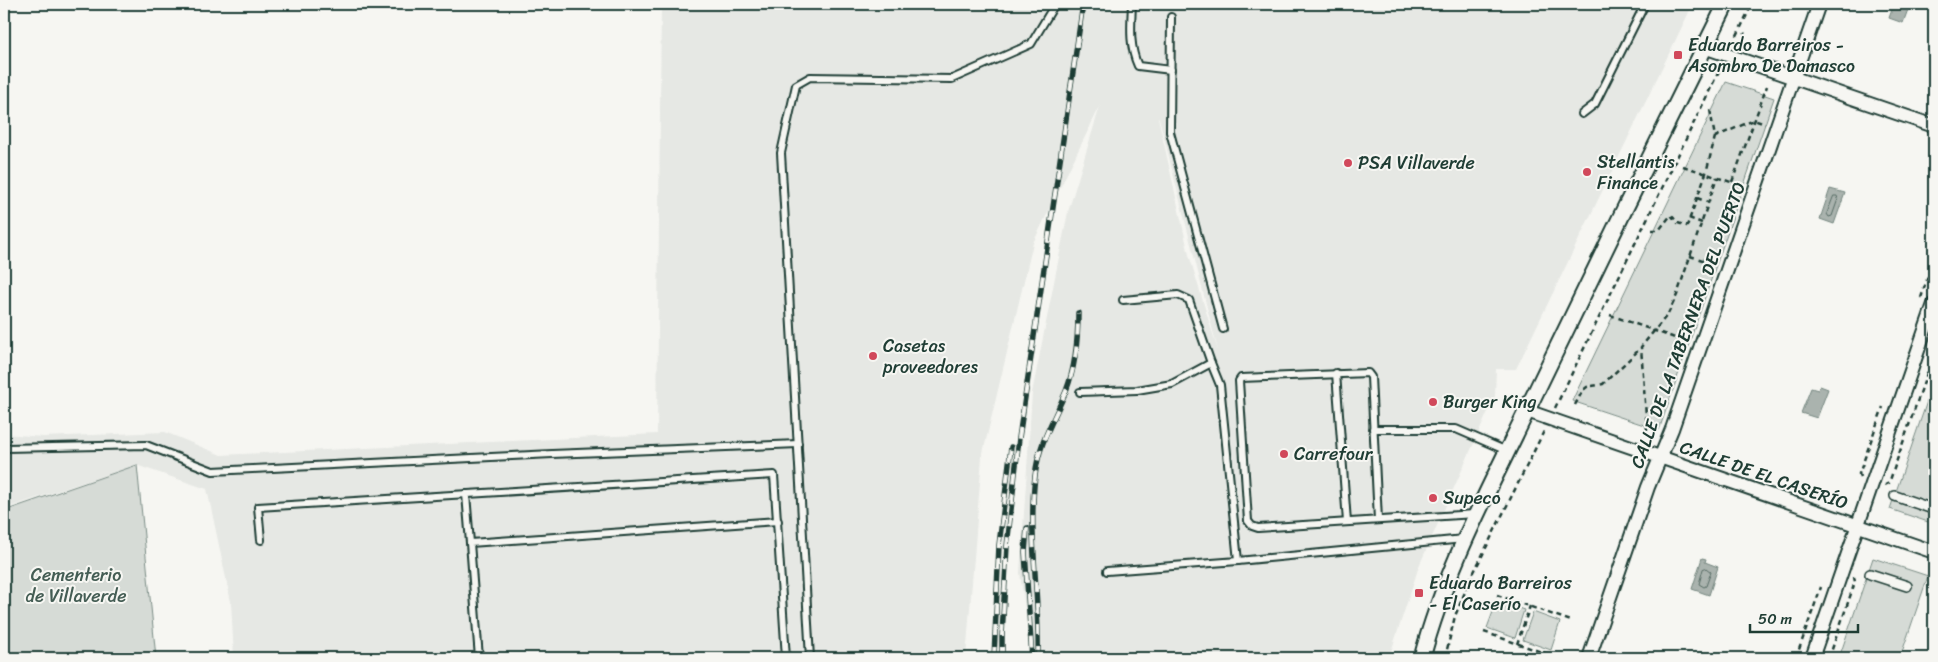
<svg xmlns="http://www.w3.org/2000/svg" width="1938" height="662" viewBox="0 0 1938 662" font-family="Sriracha,sans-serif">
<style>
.built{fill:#e6e8e4;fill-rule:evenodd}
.green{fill:#d6dbd6;stroke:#7a8c85}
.water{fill:#aab3ae;stroke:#72847d}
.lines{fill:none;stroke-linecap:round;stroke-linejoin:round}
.shore{stroke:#576c65;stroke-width:1}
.service-casing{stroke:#1f3d34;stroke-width:10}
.pedestrian-casing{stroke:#1f3d34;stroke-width:12}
.minor-casing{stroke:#1f3d34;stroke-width:16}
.tertiary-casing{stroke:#1f3d34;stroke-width:19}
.path{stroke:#1f3d34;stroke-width:2.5;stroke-dasharray:5 4;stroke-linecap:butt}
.service{stroke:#f6f6f2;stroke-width:6}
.pedestrian{stroke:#f6f6f2;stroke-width:9}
.minor{stroke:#f6f6f2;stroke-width:12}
.tertiary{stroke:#f6f6f2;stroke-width:15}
.rail-casing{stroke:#1f3d34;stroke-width:5.5}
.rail{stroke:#f6f6f2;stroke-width:4;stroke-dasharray:11;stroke-linecap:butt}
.poi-dot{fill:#d1495b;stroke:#f6f6f2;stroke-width:2}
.labels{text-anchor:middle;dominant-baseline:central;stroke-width:4;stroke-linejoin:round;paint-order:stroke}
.poi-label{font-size:18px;fill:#1f3d34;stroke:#f6f6f2;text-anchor:start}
.street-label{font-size:18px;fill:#1f3d34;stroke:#f6f6f2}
.park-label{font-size:18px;fill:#445d54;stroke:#f6f6f2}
</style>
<rect width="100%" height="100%" fill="#f6f6f2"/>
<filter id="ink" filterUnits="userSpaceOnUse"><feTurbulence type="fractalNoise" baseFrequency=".02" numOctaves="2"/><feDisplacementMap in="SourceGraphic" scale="10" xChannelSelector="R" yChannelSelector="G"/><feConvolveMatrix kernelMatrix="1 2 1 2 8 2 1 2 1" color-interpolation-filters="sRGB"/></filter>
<g filter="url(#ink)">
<path class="built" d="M661,4H1693L1516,369H1496L1495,396L1419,566L1389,658H1032L1020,573L1032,393L1068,212L1100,106L1033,243L982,457L966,658H234L231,602L207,489L136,465L4,509V434L43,437L165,432L221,455L657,434ZM1158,117L1159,118L1218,351L1189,255Z"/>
<g class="green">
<polygon points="1726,82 1774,98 1659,430 1572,401"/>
<polygon points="1934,381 1934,524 1890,509"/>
<polygon points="137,465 156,658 4,658 4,511"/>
<polygon points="1873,558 1928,576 1900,658 1839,658"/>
<polygon points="1497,601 1524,610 1515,638 1487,628"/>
<polygon points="1533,612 1560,622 1551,650 1523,640"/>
</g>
<g class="water">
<polygon points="1894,4 1910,4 1903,23 1889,18"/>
<polygon points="1830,189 1845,193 1834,224 1820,219"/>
<polygon points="1820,386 1828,389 1817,418 1801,413 1811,388 1818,390"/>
<polygon points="1702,558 1706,559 1705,562 1718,567 1709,595 1692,589"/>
</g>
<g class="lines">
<g class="shore">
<polygon points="1834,196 1837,196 1838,199 1832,216 1829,217 1827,214"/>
<polygon points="1706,568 1711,572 1706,586 1704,587 1699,584 1703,569"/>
</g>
<defs>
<g id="service">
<path d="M1132,4C1131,26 1129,46 1138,66L1171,70"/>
<polyline points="1171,17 1170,132 1223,329"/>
<polyline points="1582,114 1595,104 1645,4"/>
<polyline points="1123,300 1178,295 1189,300 1211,363 1220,385 1238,561"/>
<polyline points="1336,373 1347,522"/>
<polyline points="1080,392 1137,390 1172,384 1211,363"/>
<polyline points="1373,429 1456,429 1507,451"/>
<polyline points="6,448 146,445 213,471 552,454 798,444"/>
<polyline points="466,494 470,543"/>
<polyline points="1378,520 1371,377 1368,373 1241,378 1239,381 1248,521 1252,526 1258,528 1475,514"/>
<polyline points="261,540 258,507 774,475 786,658"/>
<polyline points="1107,571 1238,561 1464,539"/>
<polyline points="479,658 470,543 778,521"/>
<polyline points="810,658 781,153 796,85 810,77 952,79 1031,44 1055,4"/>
</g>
<g id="pedestrian">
<polyline points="1895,496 1933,509"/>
<polyline points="1870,574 1907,586"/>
</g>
<g id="minor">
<polyline points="1704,47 1934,126"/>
<polyline points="1527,411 1934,552"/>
<polyline points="1589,658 1648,487 1672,429 1819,4"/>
<polyline points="1812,658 1934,304"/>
</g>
<path id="tertiary" d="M1422,658C1445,570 1489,490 1528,408C1593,273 1659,138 1726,4"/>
</defs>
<use href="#service" class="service-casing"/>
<use href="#pedestrian" class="pedestrian-casing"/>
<use href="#minor" class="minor-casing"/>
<use href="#tertiary" class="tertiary-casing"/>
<g class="path">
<polyline points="1744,33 1745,34"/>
<polyline points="1733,44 1752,4"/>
<polyline points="1715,137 1754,120 1765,124"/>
<polyline points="1683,166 1743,186"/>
<polyline points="1732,182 1767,86"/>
<polyline points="1697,198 1708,202"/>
<polyline points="1689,218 1702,223"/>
<polyline points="1652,230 1659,230 1671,215 1678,223 1687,226 1706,173 1715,137 1710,110"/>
<polyline points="1690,256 1715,264"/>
<polyline points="1921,298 1934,258"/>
<polyline points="1610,315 1689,343"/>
<polyline points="1575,405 1583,390 1587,387 1603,384 1641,348"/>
<polyline points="1555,408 1721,67"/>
<polyline points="1647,430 1641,347 1668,314 1677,295 1717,177"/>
<polyline points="1860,477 1859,474 1883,407"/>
<polyline points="1885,485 1889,483 1934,353"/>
<polyline points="1497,595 1571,621"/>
<polyline points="1484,632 1559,658"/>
<polyline points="1517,644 1530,606"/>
<polyline points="1445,658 1455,616 1470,580 1544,431"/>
<polyline points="1796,658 1821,587"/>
<polyline points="1829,658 1855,582 1854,577"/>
</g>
<use href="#service" class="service"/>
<use href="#pedestrian" class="pedestrian"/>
<use href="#minor" class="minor"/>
<use href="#tertiary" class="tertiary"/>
<defs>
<g id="rail">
<polyline points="1027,528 1025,552 1032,658"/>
<polyline points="994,658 999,545 1011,447"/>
<polyline points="1002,658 1002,635 1007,546 1019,438 1083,4"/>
<path d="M1038,658C1040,598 1028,537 1035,476C1039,442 1053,422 1066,391C1076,366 1078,340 1078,313"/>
</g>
</defs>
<use href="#rail" class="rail-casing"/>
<use href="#rail" class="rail"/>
</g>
</g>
<g class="poi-dot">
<rect x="1673" y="50" width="10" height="10" rx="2.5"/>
<circle cx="1348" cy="163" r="5"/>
<circle cx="1587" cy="172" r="5"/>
<circle cx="873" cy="356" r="5"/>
<circle cx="1433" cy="402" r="5"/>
<circle cx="1284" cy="454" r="5"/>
<circle cx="1433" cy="498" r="5"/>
<rect x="1414" y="588" width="10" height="10" rx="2.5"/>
</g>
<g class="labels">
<g class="poi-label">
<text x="1688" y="45">Eduardo Barreiros -<tspan x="1688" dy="21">Asombro De Damasco</tspan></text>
<text x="1597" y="162">Stellantis<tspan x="1597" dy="21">Finance</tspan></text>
<text x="1358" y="163">PSA Villaverde</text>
<text x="883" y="346">Casetas<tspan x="883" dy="21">proveedores</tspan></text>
<text x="1443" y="402">Burger King</text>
<text x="1294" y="454">Carrefour</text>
<text x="1443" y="498">Supeco</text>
<text x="1429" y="583">Eduardo Barreiros<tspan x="1429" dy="21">- El Caserío</tspan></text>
</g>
<g class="street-label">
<text transform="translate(1688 325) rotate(-70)">CALLE DE LA TABERNERA DEL PUERTO</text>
<text transform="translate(1764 475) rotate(19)">CALLE DE EL CASERÍO</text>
</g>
<g class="park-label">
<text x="76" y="575">Cementerio<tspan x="76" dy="21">de Villaverde</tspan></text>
</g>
</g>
<rect width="1938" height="662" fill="none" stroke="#f6f6f2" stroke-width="20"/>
<rect x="10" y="10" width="1918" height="642" fill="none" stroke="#1f3d34" stroke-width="2" filter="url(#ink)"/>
<path d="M1750 624v8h108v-8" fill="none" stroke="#1f3d34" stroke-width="2.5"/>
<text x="1758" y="624" font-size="15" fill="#1f3d34" stroke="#f6f6f2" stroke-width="4" paint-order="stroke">50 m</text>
</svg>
